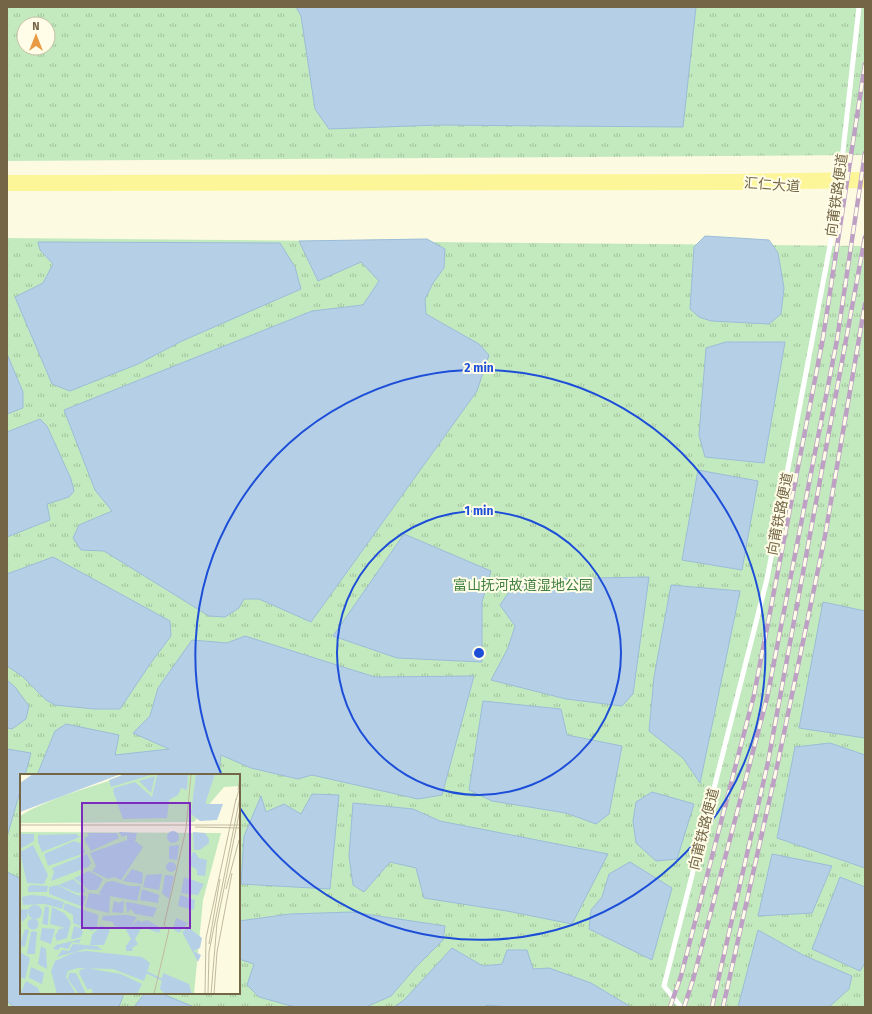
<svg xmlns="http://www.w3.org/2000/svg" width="872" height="1014" viewBox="0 0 872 1014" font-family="'Fira Sans','Noto Sans SC',sans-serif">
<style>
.grass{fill:url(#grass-tufts);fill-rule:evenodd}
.water{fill:#b5d0e6;stroke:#9bbcd8}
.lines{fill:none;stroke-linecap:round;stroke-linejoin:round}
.lane{stroke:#fff;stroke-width:5}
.primary{stroke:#fdf698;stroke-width:16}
.rail-casing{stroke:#bfa0c5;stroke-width:4.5}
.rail{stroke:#fffde7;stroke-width:3;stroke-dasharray:9;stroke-linecap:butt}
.ring{fill:none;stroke:#1d4ed8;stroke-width:2}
.labels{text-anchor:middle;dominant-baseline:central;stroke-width:4;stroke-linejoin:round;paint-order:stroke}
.street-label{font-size:14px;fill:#746547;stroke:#fffde7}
.park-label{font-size:14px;fill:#428042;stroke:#fffde7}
.inset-river{fill:none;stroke:#b5d0e6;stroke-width:2}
.inset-road{fill:none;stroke:#c2ba9e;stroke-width:1}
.view{fill:#7b2cbf;fill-opacity:0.15;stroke:#7b2cbf;stroke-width:2}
.inset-edge{fill:none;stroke:#746547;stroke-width:2}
.centre{fill:#1d4ed8;stroke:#fffde7;stroke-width:2}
.ring-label{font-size:12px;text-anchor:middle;font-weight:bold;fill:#1d4ed8;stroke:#fffde7;stroke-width:4;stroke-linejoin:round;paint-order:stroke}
</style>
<defs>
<pattern id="grass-tufts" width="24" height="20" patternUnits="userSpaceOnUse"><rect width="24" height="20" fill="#c3eabf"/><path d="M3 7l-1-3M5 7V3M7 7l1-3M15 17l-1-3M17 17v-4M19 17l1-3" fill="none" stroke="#a3c19d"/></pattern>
</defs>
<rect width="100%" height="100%" fill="#fcfae1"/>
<g class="grass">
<path d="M7,7H865V155L7,161ZM24,24H48V48H24Z"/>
<path d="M7,238L865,246V1007H7ZM21,775H239V993H21Z"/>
</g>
<g class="water">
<polygon points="296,7 696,7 683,127 438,125 329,129 315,109 301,16"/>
<polygon points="705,236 769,240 778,253 784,288 781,314 769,324 711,321 699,317 690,309 694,247"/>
<polygon points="427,239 445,249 444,268 433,283 425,299 426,314 479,344 489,355 477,391 311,622 259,599 244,599 239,608 225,617 209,616 104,551 81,550 73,538 79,525 112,511 95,490 64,410 312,311 363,305 379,281 361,262 318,281 299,241"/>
<polygon points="38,242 280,243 295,267 301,289 182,341 138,364 70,391 52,384 15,297 43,283 53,264 40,250"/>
<polygon points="726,342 785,342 764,463 705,457 699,435 706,348"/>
<polygon points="7,354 23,392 23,408 7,414"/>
<polygon points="40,419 47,426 71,479 74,491 69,497 47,504 50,520 7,537 7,432"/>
<polygon points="698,470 758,481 742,570 682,560"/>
<polygon points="404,534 491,571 482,602 482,662 397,658 333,636"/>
<polygon points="53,557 170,621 171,636 150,664 120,709 94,709 55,705 46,700 22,676 7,666 7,574"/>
<polygon points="649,577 633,694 622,706 566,699 491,680 508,648 515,626 500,605 516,582 543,579"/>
<polygon points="671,585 740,591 700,783 683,758 649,731 654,677"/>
<polygon points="823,602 865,611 865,738 799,728"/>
<polygon points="245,636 375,677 474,676 442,795 418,799 312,775 298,779 251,768 221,755 219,775 37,775 55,731 66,724 119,735 115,755 169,749 133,733 150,716 158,688 192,640 227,643"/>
<polygon points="7,680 15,687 29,706 26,719 12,729 7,728"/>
<polygon points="483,701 561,709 567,735 622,746 609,814 596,824 566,813 492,801 469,790"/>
<polygon points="830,743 865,755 865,868 777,838 795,747"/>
<polygon points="7,749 31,753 25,775 21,775 21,788 7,837"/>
<polygon points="652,792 694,804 677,859 656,861 636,843 633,821 636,802"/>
<polygon points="312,794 339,795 330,889 241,884 244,836 261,796 266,812 284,804 301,814"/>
<polygon points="353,803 413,809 440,821 608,854 572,924 507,911 424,898 416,868 390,862 364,892 353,885 349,856"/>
<polygon points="772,854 832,866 812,913 758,916"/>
<polygon points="630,862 672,888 652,960 589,929 591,910 602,897 609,874"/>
<polygon points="7,872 21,879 21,993 124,993 119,1007 14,1007 7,1001"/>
<polygon points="840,877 865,887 865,963 860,971 812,949"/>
<polygon points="352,912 445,926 443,940 417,966 391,996 366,1007 295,1007 259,997 247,985 254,964 239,959 239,921 290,914"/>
<polygon points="758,930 803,955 852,976 849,989 829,1007 738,1007"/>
<polygon points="452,948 483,966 502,964 507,950 527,950 533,969 549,968 591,983 631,1007 508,1007 487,1005 484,1007 394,1007 404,1000"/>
<polygon points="145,993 160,993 194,1007 134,1007"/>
</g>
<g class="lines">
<polyline class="lane" points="681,1007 664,986 767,579 836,214 859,7"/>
<polyline class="primary" points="7,183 736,182 865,180"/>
<defs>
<g id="rail">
<polyline points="670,1007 681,976 754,695 823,338 865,64"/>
<polyline points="684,1007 693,980 767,698 837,340 865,153"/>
<polyline points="712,1007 768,762 865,237"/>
<polyline points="723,1007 778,762 825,536 865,304"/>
</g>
</defs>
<use href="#rail" class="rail-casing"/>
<use href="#rail" class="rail"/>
</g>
<g class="ring">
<circle cx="479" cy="653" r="142"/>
<path d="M221 773A285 285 0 1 1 240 808"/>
</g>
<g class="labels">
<g class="street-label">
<text transform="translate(772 185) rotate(4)">汇仁大道</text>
<text transform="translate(837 195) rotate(-82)">向莆铁路便道</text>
<text transform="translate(780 514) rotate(-79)">向莆铁路便道</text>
<text transform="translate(704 829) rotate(-76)">向莆铁路便道</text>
</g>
<g class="park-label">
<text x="523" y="585">富山抚河故道湿地公园</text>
</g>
</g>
<g transform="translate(20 774)">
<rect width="220" height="220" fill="#fcfae1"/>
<path d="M110,0H220V12L204,13L174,48L0,49V42L12,35L42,22ZM0,58L201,59L183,126L174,220H0Z" fill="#c3eabf"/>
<path d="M13,0H101L0,38V9ZM105,0H134L91,13L89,6ZM149,0H168L167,16L161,14L158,21L149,26L147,44L103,45L93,17L94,14L115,8L132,23L137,1ZM176,0H195L186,27V30H203L197,46L180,47L171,40ZM135,2L131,19L119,7ZM147 63a6 6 0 1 1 12 0a6 6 0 1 1-12 0ZM99,58L117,59L115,67L123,73L101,106L94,103L88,105L72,97L76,92L70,79L107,66V61L102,63ZM173,58L185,59L189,65V69L180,76H174ZM67,59H97L99,64L71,77L64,65L69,61ZM0,60H14V67L0,75ZM56,60L60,63L22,78L18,68V61ZM54,67L62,70L65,79L28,92L24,80ZM13,71L28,101L24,110L7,109L0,78ZM159,71L157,86L149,85V72ZM175,78L179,84L187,86L185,102L177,101V96L170,91L172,79ZM67,80L71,89L68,93L31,107L34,98L32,94ZM146 93a5 5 0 1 1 10 0a5 5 0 1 1-10 0ZM112,95L123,99L122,110L103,107ZM69,97L83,105L77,116H69L54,104ZM142,100L139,116L123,113L126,101ZM145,101L154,102L149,125L142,119ZM164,103L184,110L178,121L161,119ZM53,105L64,114L65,118L57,119L38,111ZM93,107L109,112H121L117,127L90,122L89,139L65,133L69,119L82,121L79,119L86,108ZM11,111L28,112L27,118H8V113ZM37,111L57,121L66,122L63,133L29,120V113ZM122,115L139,121L138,129L120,126ZM11,121L25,122L44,128L42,135L25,130L3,131L2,123ZM160,121L175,126L174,136L158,132ZM94,127L99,129L104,127L103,139L92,138ZM106,128L113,129L137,134L133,143L115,140L111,135L107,139ZM45,129L78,141L77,154L72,157L53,149V141L43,135ZM8 138a7 7 0 1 1 14 0a7 7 0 1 1-14 0ZM25,132L29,133L28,151L22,150ZM32,133L44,139L51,148L47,164L37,167L35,162L39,155L45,154L30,150ZM8,135L7,143L2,148L0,136ZM106,141L117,143L111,152L104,154L94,152L93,148L82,146L83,142ZM156,144L168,149L159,159L153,155ZM7.5 150a5.5 5.5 0 1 1 11 0a5.5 5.5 0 1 1-11 0ZM118,146L122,148L127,146L141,154L139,159L122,153L115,165L118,170L112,174L113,177H106V172L111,165L106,156ZM81,151L90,156L84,171H70L72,161ZM54,152L61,154L63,158L61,163L54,165H51ZM168,153L182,164L180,174L173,177L181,181L178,188L162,158ZM22,154L35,155L31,170L20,166ZM5,155L9,156L5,172L3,173L0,170ZM13,157L17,158L15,180H7L11,158ZM61,165L59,169L52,168L48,175L40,173L39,176L33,175L36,171ZM53,170L77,172L82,176L65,175L37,183L42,176L49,177ZM21,172L26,175L27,195L18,190ZM67,177L122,183L130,189L124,207L93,195L58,194L48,197L46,203L56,220H37L31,197L35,187L55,178ZM0,178L10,184L5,205L0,203ZM11,193L24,199L22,210L9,204ZM66,194L101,200L122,210L117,220H73L72,215H67L59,199L60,196ZM49,199H56L66,220H59L48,205ZM143,199L169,210L172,220H145L140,215ZM6,207L18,214L20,220H0Z" fill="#b5d0e6"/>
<path class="inset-river" d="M124,197L145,207"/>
<path class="inset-road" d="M218,16L220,2M216,26L220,13M0,51H220M175,53L220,54M206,115L219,66M189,170L200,105M134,220L149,156L144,151L166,55L171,0M185,220L186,164L216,25M188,220L189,178L220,23M191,220L197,149L220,35M194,220L197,178L212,99"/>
<path class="view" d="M62,29H170V154H62Z"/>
<rect width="220" height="220" class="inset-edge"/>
</g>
<circle cx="479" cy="653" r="6" class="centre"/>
<g class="ring-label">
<text x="479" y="372">2 min</text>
<text x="479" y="515">1 min</text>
</g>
<rect width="872" height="1014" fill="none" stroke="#746547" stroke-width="16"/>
<g transform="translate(36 36)"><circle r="19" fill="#fffde7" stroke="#c7c0a7"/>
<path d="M0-3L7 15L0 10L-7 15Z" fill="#e99b43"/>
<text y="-6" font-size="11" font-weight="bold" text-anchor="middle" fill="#746547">N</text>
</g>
</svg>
